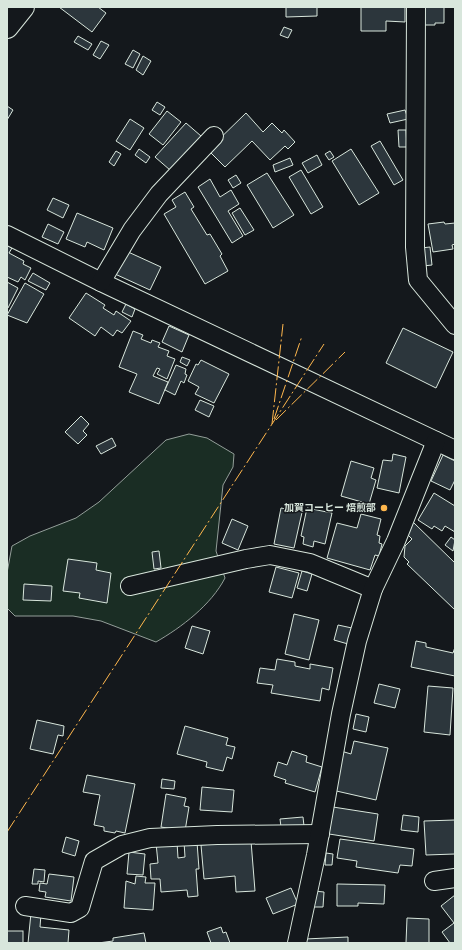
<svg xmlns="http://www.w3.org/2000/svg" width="462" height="950" viewBox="0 0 462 950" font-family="'Source Sans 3','Noto Sans JP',sans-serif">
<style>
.green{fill:#1a2d24;stroke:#939e99}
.building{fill:#2c363c;stroke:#d8e6dc}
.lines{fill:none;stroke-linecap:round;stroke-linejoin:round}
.street-casing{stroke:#d8e6dc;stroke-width:20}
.secondary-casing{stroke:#d8e6dc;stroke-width:24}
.street{stroke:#14181c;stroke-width:18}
.secondary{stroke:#14181c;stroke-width:22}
.power{stroke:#ffb74d;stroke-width:1;stroke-dasharray:14 3 2 3;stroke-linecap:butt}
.poi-dot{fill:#ffb74d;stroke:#14181c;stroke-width:1.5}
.labels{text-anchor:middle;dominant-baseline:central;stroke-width:3;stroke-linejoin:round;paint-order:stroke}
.poi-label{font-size:10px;font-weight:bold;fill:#d8e6dc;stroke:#14181c;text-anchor:end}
</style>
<rect width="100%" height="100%" fill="#14181c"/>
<path class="green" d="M189,434L207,438L234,454L233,467L223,485L216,551L225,578C211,605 182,627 156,642L101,621L73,616H15L7,608V573L12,546L30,536L76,518L99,502L166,440Z"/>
<g class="building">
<polygon points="59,7 98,7 106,13 92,32"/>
<polygon points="286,7 317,7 317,16 286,17"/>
<polygon points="361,7 405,7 405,22 386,21 386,31 361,31"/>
<polygon points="421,7 444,7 444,23 435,23 435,25 421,25"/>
<polygon points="284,27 292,30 288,38 280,35"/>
<polygon points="78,36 92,44 88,50 74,42"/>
<polygon points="101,41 109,45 100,59 93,55"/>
<polygon points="133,50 140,54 133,68 125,64"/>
<polygon points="143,56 151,61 143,75 136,70"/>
<polygon points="157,102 165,107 160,115 152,110"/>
<polygon points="7,106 13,110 7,120"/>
<polygon points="405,110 408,119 390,123 387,114"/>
<polygon points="167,111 181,122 163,145 149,134"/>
<polygon points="246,113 263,132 272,123 282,133 284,130 295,142 288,149 285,146 270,160 252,141 225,167 208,150"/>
<polygon points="130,119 144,128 130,150 116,141"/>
<polygon points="186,123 201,136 170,170 155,157"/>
<polygon points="398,130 406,130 407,147 399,147"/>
<polygon points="380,141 403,180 394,185 371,146"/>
<polygon points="139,149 150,157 146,163 135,155"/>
<polygon points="351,149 379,193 359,205 332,161"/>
<polygon points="116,151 121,154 114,166 109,162"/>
<polygon points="330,151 334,157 329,160 325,154"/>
<polygon points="317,155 322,165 308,173 302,163"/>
<polygon points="290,158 293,165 275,172 273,165"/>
<polygon points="301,170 323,207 311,214 289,177"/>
<polygon points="267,173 294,215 273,228 247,185"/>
<polygon points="236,175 241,183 233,188 228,180"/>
<polygon points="210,179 220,197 231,190 239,204 228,211 243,236 232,243 198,187"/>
<polygon points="185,192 194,207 191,209 207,235 210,234 222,254 220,256 228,271 205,284 164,214 176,207 172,200"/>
<polygon points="53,198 69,205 63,218 47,210"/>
<polygon points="240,208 254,230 245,235 232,213"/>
<polygon points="77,213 113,228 104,250 87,242 85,247 66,239"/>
<polygon points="444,222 445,224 455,223 455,244 452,245 453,249 433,252 428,224"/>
<polygon points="48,224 64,232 58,244 42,237"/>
<polygon points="7,245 12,248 9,253 24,261 23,264 31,268 25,280 21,277 18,282 7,277"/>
<polygon points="430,247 432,265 423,266 421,248"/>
<polygon points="126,251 161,267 150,290 115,274"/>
<polygon points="33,273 50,283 46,290 28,281"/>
<polygon points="7,282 18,288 8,308 7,307"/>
<polygon points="25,283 44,294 27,323 7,315"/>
<polygon points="86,293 105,305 103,308 114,315 116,311 131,321 122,333 117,330 113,336 101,327 95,336 69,318"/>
<polygon points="126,304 135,309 132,317 122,312"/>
<polygon points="169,326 189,335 182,352 162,342"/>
<polygon points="403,328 453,352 436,388 386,363"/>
<polygon points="133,331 143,335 141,339 151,343 152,340 160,343 158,347 169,351 167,356 175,359 167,379 157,374 160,369 157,368 153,376 168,382 159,404 129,392 137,374 119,367"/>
<polygon points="182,357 190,360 187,366 180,362"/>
<polygon points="201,360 229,374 214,403 195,394 199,387 188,381 196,364 198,365"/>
<polygon points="176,365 186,369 185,374 187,375 184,383 181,381 175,395 165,390"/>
<polygon points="200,400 214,406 209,417 195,410"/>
<polygon points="81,416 89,424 83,431 87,435 78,444 65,432"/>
<polygon points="112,438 116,446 101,454 96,446"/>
<polygon points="393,454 406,457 399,493 377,488 383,460 392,461"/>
<polygon points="443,455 455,461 455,480 450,490 431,481"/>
<polygon points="351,461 374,468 371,478 376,480 369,504 341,496"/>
<polygon points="434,493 455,506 455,532 445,526 442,531 434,526 432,529 418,520"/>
<polygon points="287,504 303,508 294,548 274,544 281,508 286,509"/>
<polygon points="307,508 332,513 325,544 314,541 313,547 303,544 304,537 301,536"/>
<polygon points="361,514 381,519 377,535 380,536 379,543 382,544 379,556 375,555 370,570 327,558 337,523 357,528"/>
<polygon points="232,519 248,526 238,550 222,543"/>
<polygon points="413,522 455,563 455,610 407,564 409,562 404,557 405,546 412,539 404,531"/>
<polygon points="451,537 455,540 453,551 445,545"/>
<polygon points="159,551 161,568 154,569 152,552"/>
<polygon points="68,559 97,563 96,570 111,573 107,603 79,598 80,593 63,591"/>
<polygon points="276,567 299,573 292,598 269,592"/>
<polygon points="302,571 312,574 307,591 297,588"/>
<polygon points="24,584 52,586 51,601 23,600"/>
<polygon points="294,614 319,620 309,660 285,654"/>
<polygon points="338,625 352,628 348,644 334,640"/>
<polygon points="192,626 210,631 203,654 185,648"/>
<polygon points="416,641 426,643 426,647 453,653 455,647 455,676 411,667"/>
<polygon points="277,659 295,662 295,666 310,669 310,664 333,668 329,690 322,688 320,701 271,693 273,685 257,683 260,668 275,670"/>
<polygon points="379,684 400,689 395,708 374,703"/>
<polygon points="428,686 453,688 450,735 424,732"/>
<polygon points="356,714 369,717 366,732 353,729"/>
<polygon points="37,720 64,726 63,736 58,735 53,754 30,749"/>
<polygon points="185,726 228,738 226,745 235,747 232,759 227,757 223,771 206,767 207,762 177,754"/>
<polygon points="354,741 388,748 376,800 332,790 341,751 351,754"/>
<polygon points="292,751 307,756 306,762 322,767 315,792 285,783 286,780 274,776 278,762 287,765"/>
<polygon points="87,775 135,784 125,833 116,831 115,833 104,831 104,827 94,825 100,795 83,792"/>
<polygon points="162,779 175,781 174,789 161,788"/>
<polygon points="202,787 234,790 232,812 200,810"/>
<polygon points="166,794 186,798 184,806 189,807 185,831 161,827"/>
<polygon points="333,807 378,814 374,841 329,834"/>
<polygon points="403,815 419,817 418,832 401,830"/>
<polygon points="303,817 304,826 281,827 280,819"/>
<polygon points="455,820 455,854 426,855 424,821"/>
<polygon points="66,837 79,841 75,856 62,852"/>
<polygon points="340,839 414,849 412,866 400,865 398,873 356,867 357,861 337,858"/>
<polygon points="251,841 255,891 236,892 235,876 204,879 201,845"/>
<polygon points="177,842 178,858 185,857 184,842 197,842 199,869 196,869 198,896 188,897 187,890 161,892 160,879 151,879 150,864 158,863 156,843"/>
<polygon points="129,852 145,854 143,875 127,874"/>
<polygon points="326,853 333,854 332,865 325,865"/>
<polygon points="34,869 45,870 44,882 38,881 38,884 32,884"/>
<polygon points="49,874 74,877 71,901 45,897 46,892 39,891 40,883 47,884"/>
<polygon points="136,876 146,877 145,883 155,883 153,910 124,908 126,881 135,884"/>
<polygon points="337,884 385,885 384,904 358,903 358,906 337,906"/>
<polygon points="291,888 298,904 273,914 266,898"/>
<polygon points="314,891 324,892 323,907 313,907"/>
<polygon points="455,895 455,943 450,943 442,932 454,923 441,906"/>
<polygon points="31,913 41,914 40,927 69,930 68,943 28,943"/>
<polygon points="407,918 429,919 429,943 406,943"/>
<polygon points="221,927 223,933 226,932 230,943 211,943 207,932"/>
<rect x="7" y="931" width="16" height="12"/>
<polygon points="144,933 146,943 98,943 113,941 113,938"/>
<polygon points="348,937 348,943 305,943 305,939"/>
</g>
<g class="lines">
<defs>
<g id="street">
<polyline points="416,7 415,247 418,280 455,325"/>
<polyline points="7,235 101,282 455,450"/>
<polyline points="101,282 132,230 159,194 214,136"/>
<polyline points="130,586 246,559 270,555 310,563 373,589"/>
<polyline points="434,881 455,878"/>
<polyline points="25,906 71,913 80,908 94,861 122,845 150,838 217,835 320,834"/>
<polyline points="297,943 316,855 341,714 357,641 373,589 396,541 436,441"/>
</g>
<polyline id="secondary" points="7,27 23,7"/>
</defs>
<use href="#street" class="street-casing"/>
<use href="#secondary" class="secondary-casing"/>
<use href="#street" class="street"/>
<use href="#secondary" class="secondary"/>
<g class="power">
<polyline points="274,419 302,336"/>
<polyline points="276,420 345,352"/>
<polyline points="272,424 283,324"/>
<polyline points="7,832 324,344"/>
</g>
</g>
<circle class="poi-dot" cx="384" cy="508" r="4"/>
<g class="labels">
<g class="poi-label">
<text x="376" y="508">加賀コーヒー 焙煎部</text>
</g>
</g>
<rect width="462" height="950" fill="none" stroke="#d8e6dc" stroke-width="16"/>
</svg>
